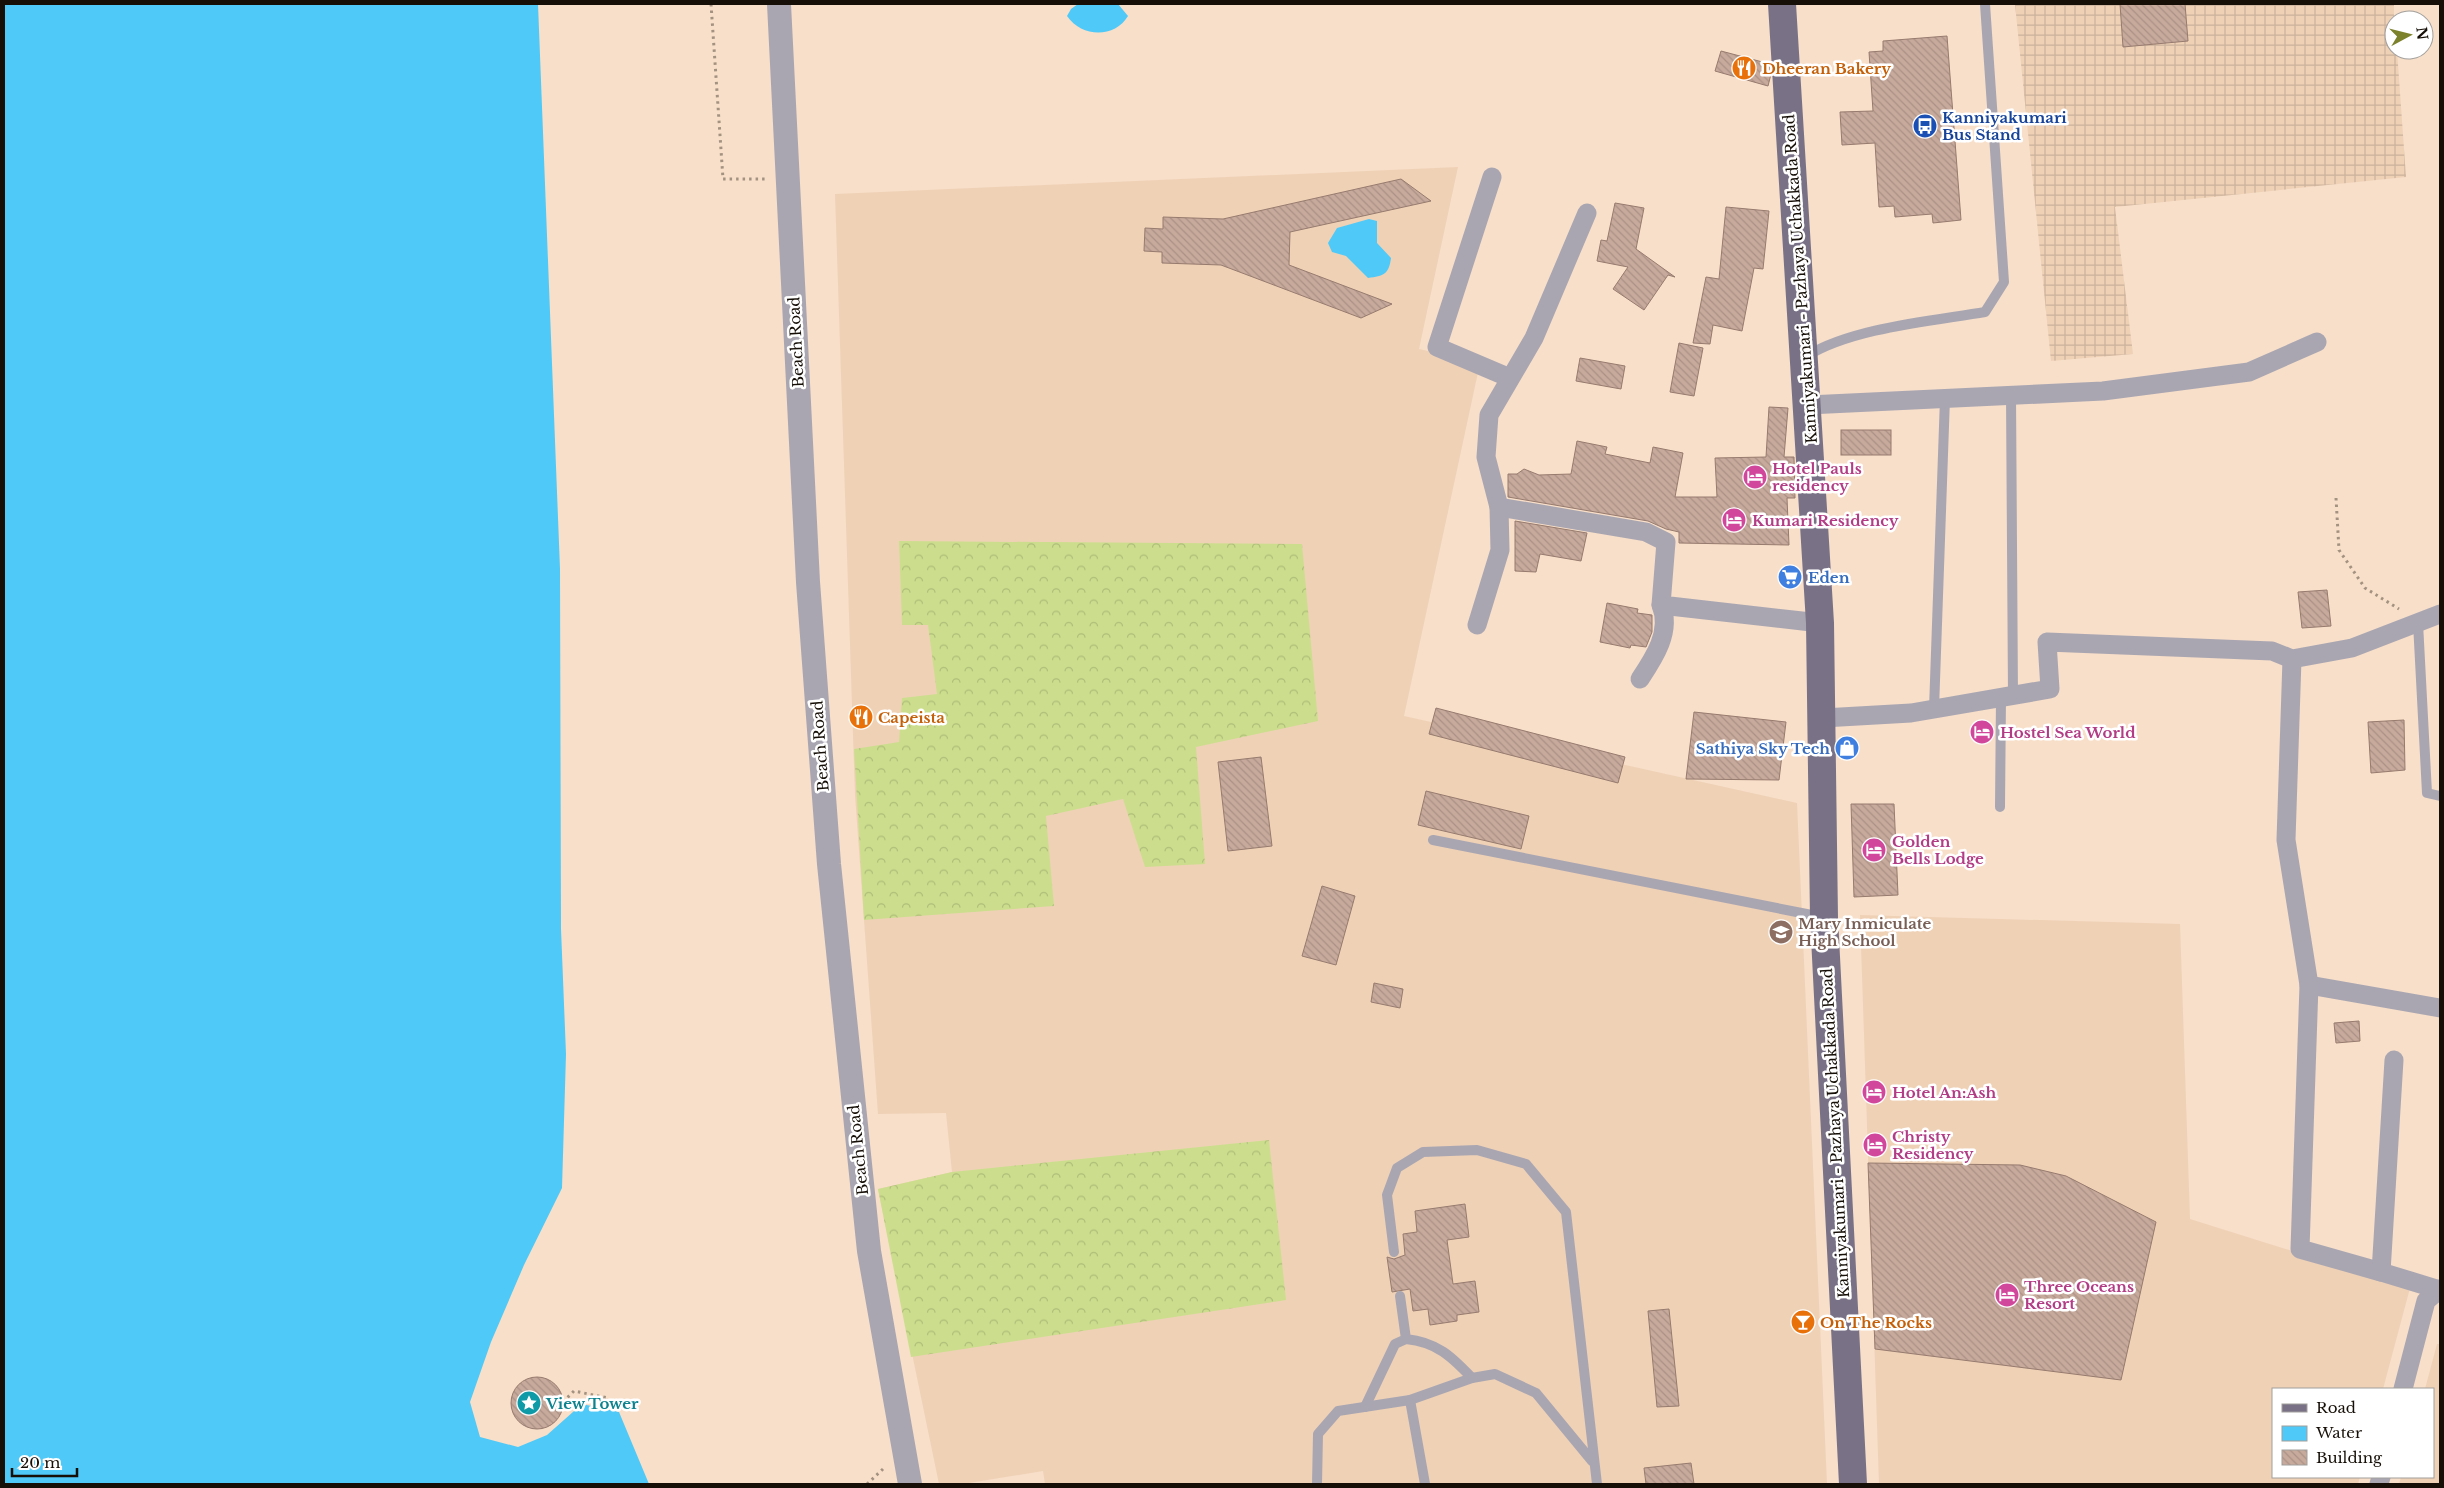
<svg xmlns="http://www.w3.org/2000/svg" width="2444" height="1488" viewBox="0 0 2444 1488" font-family="'Libre Baskerville',serif">
<style>
.built{fill:#efd1b6}
.industrial{fill:url(#industrial-grid)}
.forest{fill:url(#forest-crowns)}
.water{fill:#4fc9f7}
.building{fill:url(#building-back-hatch);stroke:#977b6e}
.lines{fill:none;stroke-linecap:round;stroke-linejoin:round}
.path{stroke:#a49281;stroke-width:3;stroke-dasharray:2.5 4;stroke-linecap:butt}
.service{stroke:#a9a6b2;stroke-width:10}
.minor{stroke:#a9a6b2;stroke-width:19}
.tertiary{stroke:#a9a6b2;stroke-width:24}
.primary{stroke:#797287;stroke-width:28}
.labels{text-anchor:middle;dominant-baseline:central;stroke-width:5;stroke-linejoin:round;paint-order:stroke}
.food-label{font-size:15px;font-weight:bold;fill:#c56008;stroke:#fff;text-anchor:start}
.transit-label{font-size:15px;font-weight:bold;fill:#164399;stroke:#fff;text-anchor:start}
.street-label{font-size:15px;fill:#160f07;stroke:#fff}
.hotel-label{font-size:15px;font-weight:bold;fill:#b23c85;stroke:#fff;text-anchor:start}
.shop-label{font-size:15px;font-weight:bold;fill:#366cbe;stroke:#fff;text-anchor:start}
.education-label{font-size:15px;font-weight:bold;fill:#785e54;stroke:#fff;text-anchor:start}
.culture-label{font-size:15px;font-weight:bold;fill:#0d838f;stroke:#fff;text-anchor:start}
</style>
<defs>
<pattern id="industrial-grid" width="8" height="8" patternUnits="userSpaceOnUse" patternTransform="scale(1.25)"><rect width="8" height="8" fill="#efd1b6"/><path d="M0 4h8M4 0v8" fill="none" stroke="#ccb29b"/></pattern>
<pattern id="forest-crowns" width="20" height="18" patternUnits="userSpaceOnUse" patternTransform="scale(1.25)"><rect width="20" height="18" fill="#ccde8d"/><path d="M2 6a3 3 0 1 1 6 0M12 15a3 3 0 1 1 6 0" fill="none" stroke="#aebd78"/></pattern>
<pattern id="building-back-hatch" width="6" height="6" patternUnits="userSpaceOnUse" patternTransform="scale(1.25)"><rect width="6" height="6" fill="#c7aa9c"/><path d="M-1 5l2 2M0 0l6 6M5-1l2 2" fill="none" stroke="#aa9185"/></pattern>
</defs>
<rect width="100%" height="100%" fill="#f8dfc9"/>
<g class="built">
<polygon points="1458,167 1419,349 1480,363 1404,716 1797,803 1827,1484 1045,1484 1043,1471 963,1484 939,1484 878,1189 952,1172 946,1113 878,1114 855,795 835,194"/>
<polygon points="1860,915 2180,924 2190,1219 2410,1288 2383,1389 2273,1389 2273,1477 2360,1477 2358,1484 1879,1484"/>
<polygon points="2437,1344 2440,1344 2440,1484 2399,1484 2401,1477 2433,1477 2433,1389 2425,1389"/>
</g>
<polygon class="industrial" points="2015,4 2394,4 2394,50 2397,50 2406,177 2115,207 2133,354 2051,361"/>
<g class="forest">
<polygon points="899,541 1302,544 1318,721 1196,747 1205,864 1145,867 1123,799 1046,816 1054,906 864,920 854,749 899,742 902,698 937,694 928,625 902,625"/>
<polygon points="1269,1140 1286,1300 911,1357 878,1189 952,1172"/>
</g>
<g class="water">
<polygon points="4,4 538,4 560,569 561,929 566,1054 562,1188 524,1265 491,1342 470,1402 480,1437 518,1447 547,1435 582,1404 619,1412 649,1484 4,1484"/>
<path d="M1078,4H1118L1128,16C1115,38 1082,38 1067,16L1071,9Z"/>
<path d="M1369,219L1377,221V243L1391,258C1389,274 1384,276 1368,278L1346,256L1332,252L1328,243L1337,228Z"/>
</g>
<g class="building">
<polygon points="2120,4 2185,4 2188,41 2123,47"/>
<polygon points="1947,36 1961,220 1933,223 1932,214 1895,217 1894,206 1879,207 1875,143 1842,145 1840,112 1873,111 1869,52 1883,51 1883,41"/>
<polygon points="1721,51 1770,64 1771,74 1768,86 1715,71"/>
<polygon points="1401,179 1431,201 1290,232 1289,265 1392,304 1361,318 1221,265 1162,263 1162,252 1144,251 1145,228 1163,229 1163,217 1223,219"/>
<polygon points="1615,203 1644,208 1636,249 1675,277 1668,275 1644,310 1613,289 1628,267 1597,261 1601,240 1607,241"/>
<polygon points="1726,207 1769,211 1763,269 1754,268 1742,331 1713,325 1710,344 1693,343 1706,277 1719,279"/>
<polygon points="1679,343 1703,348 1694,396 1670,392"/>
<polygon points="1580,358 1625,366 1621,389 1576,381"/>
<polygon points="1769,407 1788,408 1784,457 1794,457 1795,498 1787,498 1789,545 1679,543 1679,532 1666,529 1648,521 1508,497 1508,474 1517,474 1524,469 1539,475 1571,474 1577,441 1607,447 1605,454 1650,463 1653,447 1683,453 1675,497 1717,497 1715,458 1766,457"/>
<rect x="1841" y="430" width="50" height="25"/>
<polygon points="1515,521 1587,533 1581,561 1540,554 1536,572 1515,571"/>
<polygon points="2327,590 2331,626 2302,628 2298,592"/>
<polygon points="1607,603 1638,609 1637,613 1652,615 1652,632 1646,647 1631,645 1630,648 1600,642"/>
<polygon points="1436,708 1625,757 1618,783 1429,734"/>
<polygon points="1694,712 1786,722 1779,780 1686,779"/>
<polygon points="2404,720 2405,770 2371,773 2368,722"/>
<polygon points="1261,757 1272,846 1228,851 1218,762"/>
<polygon points="1426,791 1529,816 1521,849 1418,825"/>
<polygon points="1851,804 1894,804 1898,895 1854,897"/>
<polygon points="1322,886 1355,896 1336,965 1302,956"/>
<polygon points="1374,983 1403,989 1400,1008 1371,1002"/>
<polygon points="2359,1021 2360,1041 2336,1043 2334,1023"/>
<polygon points="1868,1163 2020,1165 2066,1176 2156,1222 2121,1380 1875,1349"/>
<polygon points="1465,1204 1469,1237 1447,1240 1453,1284 1475,1281 1479,1312 1457,1315 1457,1321 1430,1325 1428,1309 1413,1311 1410,1289 1392,1292 1387,1257 1394,1259 1405,1255 1403,1234 1417,1232 1415,1211"/>
<polygon points="1669,1309 1679,1406 1657,1407 1648,1311"/>
<circle cx="537" cy="1403" r="26"/>
<polygon points="1691,1463 1694,1484 1646,1484 1644,1468"/>
</g>
<g class="lines">
<g class="path">
<polyline points="711,4 723,179 765,179"/>
<polyline points="2336,498 2339,550 2365,588 2399,609"/>
<polyline points="563,1402 574,1391 608,1398"/>
<polyline points="867,1484 883,1469"/>
</g>
<g class="service">
<path d="M1807,356C1852,328 1932,321 1985,312L2004,282L1985,4"/>
<polyline points="2011,395 2013,696"/>
<polyline points="2418,623 2427,793 2440,796"/>
<polyline points="1934,709 1945,398"/>
<polyline points="2000,807 2001,697"/>
<polyline points="1433,840 1822,917"/>
<polyline points="1394,1252 1387,1195 1397,1168 1423,1152 1477,1150 1526,1164 1566,1212 1597,1484"/>
<path d="M1400,1296L1406,1339C1437,1342 1452,1357 1472,1378"/>
<polyline points="1410,1400 1425,1484"/>
<polyline points="1365,1407 1395,1344 1406,1339"/>
<polyline points="1317,1484 1318,1434 1338,1411 1410,1400 1472,1378 1495,1374 1536,1393 1592,1461"/>
</g>
<g class="minor">
<polyline points="1492,177 1437,347 1510,378"/>
<polyline points="1808,405 2103,391 2249,372 2317,342"/>
<polyline points="1499,507 1646,532 1666,542 1661,605 1820,623"/>
<polyline points="1477,625 1500,550 1499,507 1486,457 1489,415 1534,338 1587,213"/>
<polyline points="2292,659 2286,840 2309,985 2440,1008"/>
<path d="M1640,679C1654,658 1672,631 1661,605"/>
<polyline points="1823,718 1911,713 2050,689 2047,642 2272,651 2292,659 2352,648 2440,614"/>
<polyline points="2309,985 2300,1249 2381,1272"/>
<polyline points="2394,1060 2381,1272 2440,1290"/>
<polyline points="2403,1389 2426,1301 2440,1289"/>
<polyline points="2379,1484 2381,1477"/>
</g>
<polyline class="tertiary" points="779,4 808,582 829,864 869,1251 910,1484"/>
<polyline class="primary" points="1782,4 1820,623 1824,918 1853,1484"/>
</g>
<defs>
<symbol id="restaurant-disc" viewBox="-11 -11 22 22"><circle r="9.5" fill="#e8710a" stroke="#fff"/><path d="M-5-6h1v4h1v-4h1v4h1v-4h1v5L-1.5 .5V6h-2V.5L-5-1ZM5-6V6H3V1.5H1.5Q1.5-4 5-6Z" fill="#fff"/></symbol>
<symbol id="bus-disc" viewBox="-11 -11 22 22"><circle r="9.5" fill="#1a4fb4" stroke="#fff"/><path d="M-5-6H5V4H4V6H2V4H-2V6H-4V4H-5ZM-3.5-4V0h7V-4ZM-3.5 1.2v1.5H-2V1.2ZM2 1.2v1.5H3.5V1.2Z" fill="#fff"/></symbol>
<symbol id="hotel-disc" viewBox="-11 -11 22 22"><circle r="9.5" fill="#d1479c" stroke="#fff"/><path d="M-6-4.5h1.5V1H6V5H4.5V3h-9V5H-6ZM-4 0a1.8 1.8 0 1 1 3.6 0ZM.5 0V-2.5h3Q6-2.5 6 0Z" fill="#fff"/></symbol>
<symbol id="supermarket-disc" viewBox="-11 -11 22 22"><circle r="9.5" fill="#3f7fe0" stroke="#fff"/><path d="M-6-5.5h2.5l.6 2H6L4.5 2H-2.5L-4.4-4H-6ZM-1.5 3.2a1.3 1.3 0 1 0 .1 0ZM3 3.2a1.3 1.3 0 1 0 .1 0Z" fill="#fff"/></symbol>
<symbol id="shop-disc" viewBox="-11 -11 22 22"><circle r="9.5" fill="#3f7fe0" stroke="#fff"/><path d="M-5-2.5h2.3a2.7 3.5 0 0 1 5.4 0H5L5.5 6h-11ZM-1.5-2.5h3a1.5 2.3 0 0 0-3 0Z" fill="#fff"/></symbol>
<symbol id="school-disc" viewBox="-11 -11 22 22"><circle r="9.5" fill="#8d6e63" stroke="#fff"/><path d="M0-5L7-2L0 1L-7-2ZM-4 1L0 2.5L4 1V4Q0 6-4 4Z" fill="#fff"/></symbol>
<symbol id="bar-disc" viewBox="-11 -11 22 22"><circle r="9.5" fill="#e8710a" stroke="#fff"/><path d="M-6-5H6L.8 .8V4.5H3.5V6h-7V4.5H-.8V.8Z" fill="#fff"/></symbol>
<symbol id="sight-disc" viewBox="-11 -11 22 22"><circle r="9.5" fill="#0f9aa8" stroke="#fff"/><path d="M0-6L1.8-2.2L6-1.7L2.9 1.2L3.7 5.4L0 3.3L-3.7 5.4L-2.9 1.2L-6-1.7L-1.8-2.2Z" fill="#fff"/></symbol>
</defs>
<g fill-rule="evenodd">
<use href="#restaurant-disc" x="1730" y="54" width="28" height="28"/>
<use href="#bus-disc" x="1911" y="112" width="28" height="28"/>
<use href="#hotel-disc" x="1741" y="463" width="28" height="28"/>
<use href="#hotel-disc" x="1720" y="506" width="28" height="28"/>
<use href="#supermarket-disc" x="1776" y="563" width="28" height="28"/>
<use href="#restaurant-disc" x="847" y="703" width="28" height="28"/>
<use href="#hotel-disc" x="1968" y="718" width="28" height="28"/>
<use href="#shop-disc" x="1833" y="734" width="28" height="28"/>
<use href="#hotel-disc" x="1860" y="836" width="28" height="28"/>
<use href="#school-disc" x="1767" y="918" width="28" height="28"/>
<use href="#hotel-disc" x="1860" y="1078" width="28" height="28"/>
<use href="#hotel-disc" x="1861" y="1131" width="28" height="28"/>
<use href="#hotel-disc" x="1993" y="1281" width="28" height="28"/>
<use href="#bar-disc" x="1789" y="1308" width="28" height="28"/>
<use href="#sight-disc" x="515" y="1389" width="28" height="28"/>
</g>
<g class="labels">
<g class="food-label">
<text x="1762" y="68">Dheeran Bakery</text>
<text x="878" y="717">Capeista</text>
<text x="1820" y="1322">On The Rocks</text>
</g>
<g class="transit-label">
<text x="1942" y="117">Kanniyakumari<tspan x="1942" dy="17">Bus Stand</tspan></text>
</g>
<g class="street-label">
<text transform="translate(1800 279) rotate(-94)">Kanniyakumari - Pazhaya Uchakkada Road</text>
<text transform="translate(796 342) rotate(-93)">Beach Road</text>
<text transform="translate(820 746) rotate(-94)">Beach Road</text>
<text transform="translate(1835 1133) rotate(-93)">Kanniyakumari - Pazhaya Uchakkada Road</text>
<text transform="translate(858 1150) rotate(-96)">Beach Road</text>
</g>
<g class="hotel-label">
<text x="1772" y="468">Hotel Pauls<tspan x="1772" dy="17">residency</tspan></text>
<text x="1752" y="520">Kumari Residency</text>
<text x="2000" y="732">Hostel Sea World</text>
<text x="1892" y="841">Golden<tspan x="1892" dy="17">Bells Lodge</tspan></text>
<text x="1892" y="1092">Hotel An:Ash</text>
<text x="1892" y="1136">Christy<tspan x="1892" dy="17">Residency</tspan></text>
<text x="2024" y="1286">Three Oceans<tspan x="2024" dy="17">Resort</tspan></text>
</g>
<g class="shop-label">
<text x="1808" y="577">Eden</text>
<text x="1830" y="748" text-anchor="end">Sathiya Sky Tech</text>
</g>
<g class="education-label">
<text x="1798" y="923">Mary Inmiculate<tspan x="1798" dy="17">High School</tspan></text>
</g>
<g class="culture-label">
<text x="546" y="1403">View Tower</text>
</g>
</g>
<rect width="2444" height="1488" fill="none" stroke="#160f07" stroke-width="10"/>
<rect x="2272" y="1388" width="162" height="90" fill="#ffffff" stroke="#a29f9c"/>
<rect x="2282" y="1404" width="25" height="8" fill="#797287" stroke="#a29f9c"/>
<text x="2316" y="1413" font-size="15" fill="#160f07">Road</text>
<rect x="2282" y="1426" width="25" height="15" fill="#4fc9f7" stroke="#a29f9c"/>
<text x="2316" y="1438" font-size="15" fill="#160f07">Water</text>
<rect x="2282" y="1450" width="25" height="15" fill="url(#building-back-hatch)" stroke="#a29f9c"/>
<text x="2316" y="1463" font-size="15" fill="#160f07">Building</text>
<g transform="translate(2409 35) rotate(83)"><circle r="24" fill="#ffffff" stroke="#a29f9c"/>
<path d="M0-4L9 19L0 12L-9 19Z" fill="#7c822c"/>
<text y="-8" font-size="14" font-weight="bold" text-anchor="middle" fill="#160f07">N</text>
</g>
<path d="M12 1468v8h65v-8" fill="none" stroke="#160f07" stroke-width="2.5"/>
<text x="20" y="1468" font-size="15" fill="#160f07" stroke="#ffffff" stroke-width="4" paint-order="stroke">20 m</text>
</svg>
